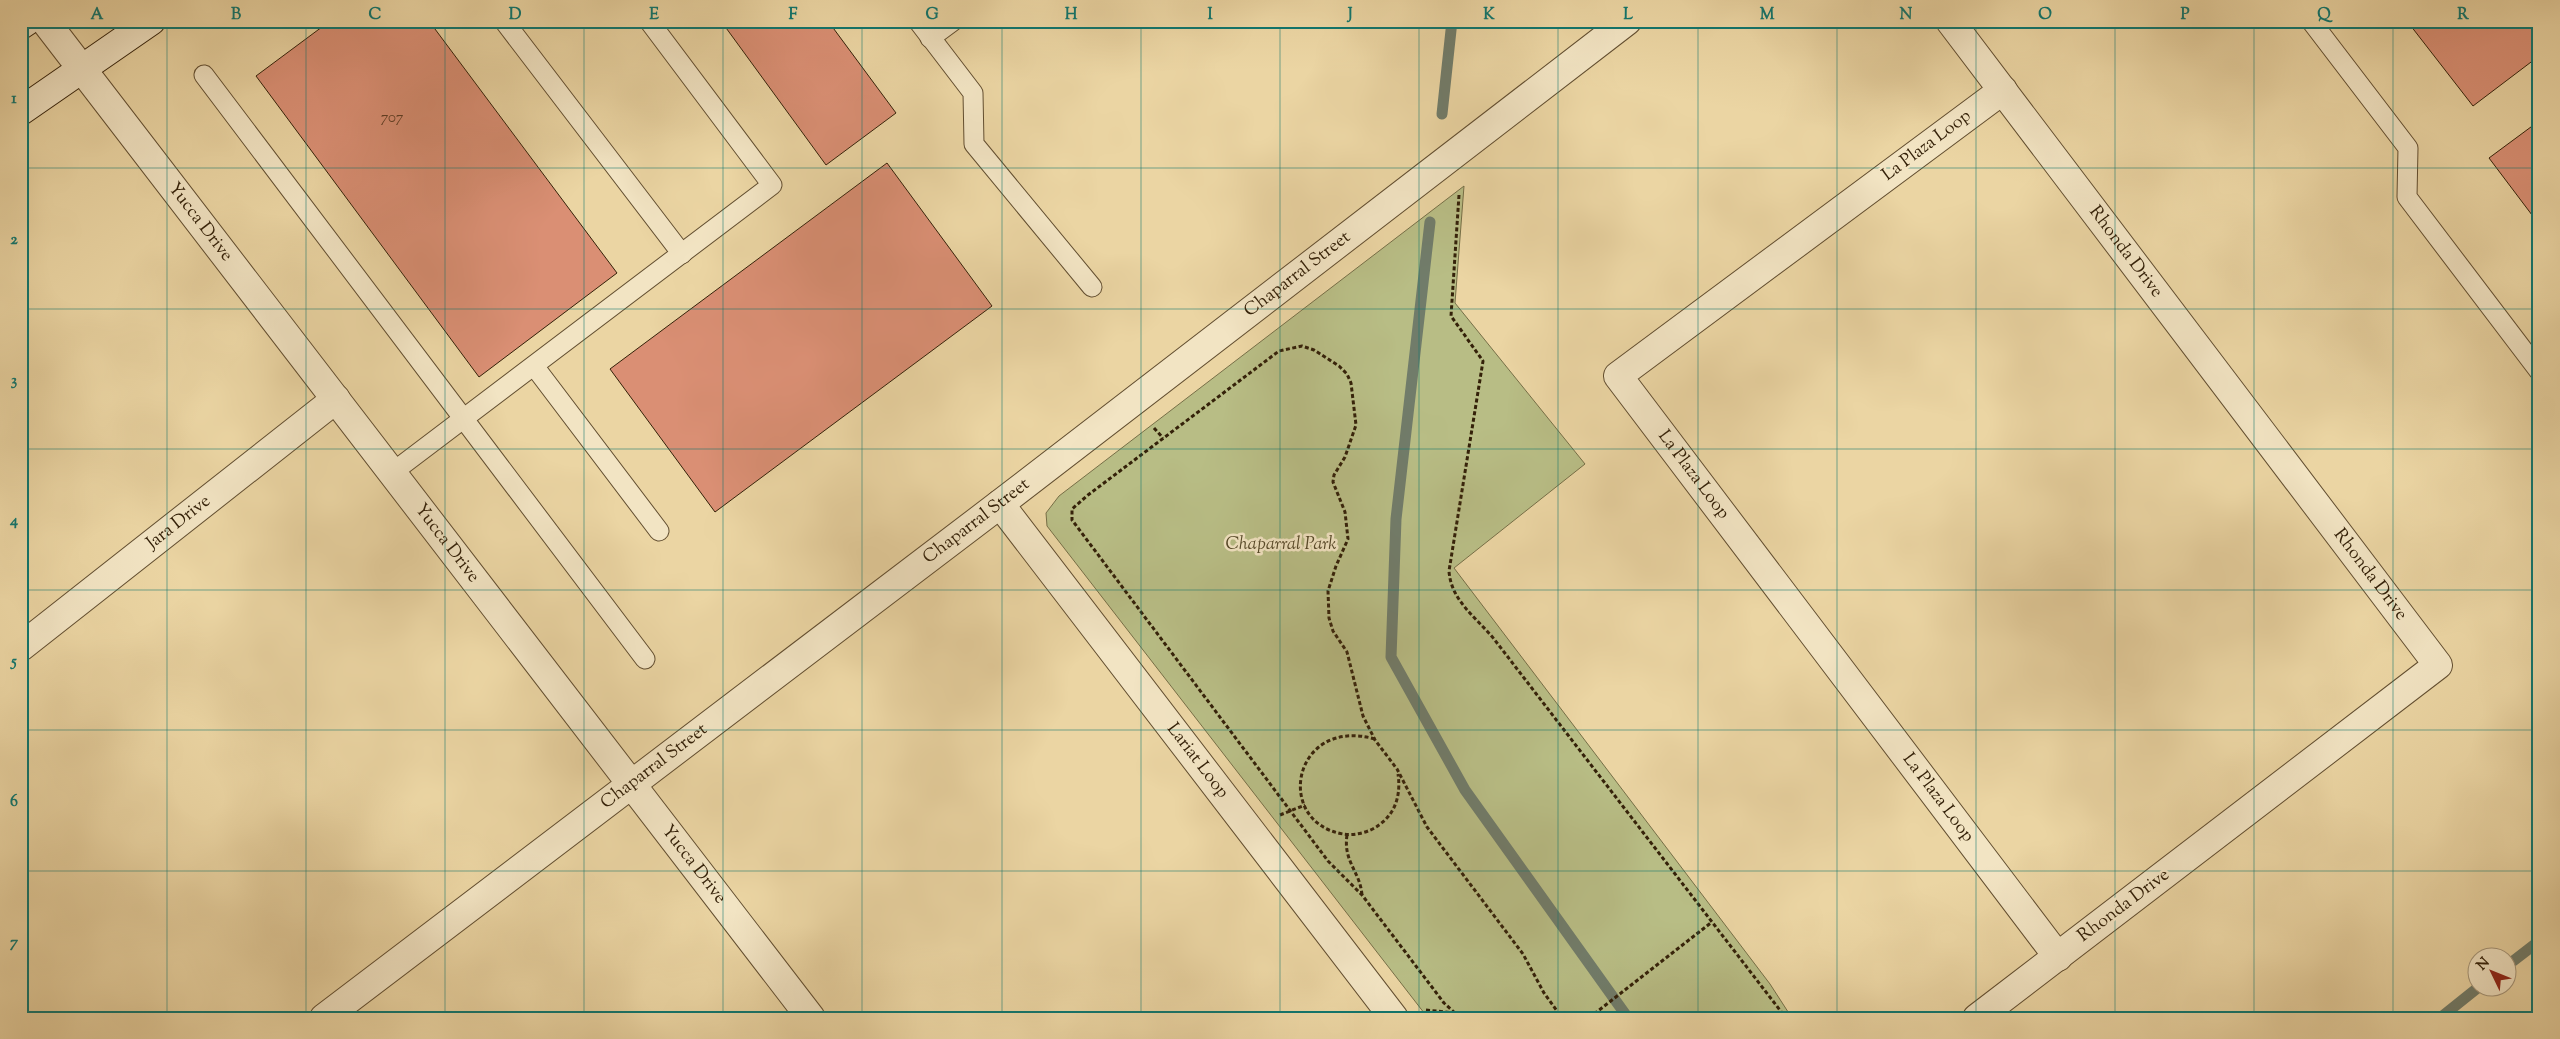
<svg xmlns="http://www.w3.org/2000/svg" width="2560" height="1039" viewBox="0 0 2560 1039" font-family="'Sorts Mill Goudy',serif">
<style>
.green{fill:#b8bd85;stroke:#766f47}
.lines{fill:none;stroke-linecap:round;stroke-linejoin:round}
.stream{stroke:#717c6a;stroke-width:11}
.building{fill:#da8f74;stroke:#342109}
.service-casing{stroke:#624e30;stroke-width:21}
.minor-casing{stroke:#624e30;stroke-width:30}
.secondary-casing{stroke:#342109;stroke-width:30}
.path{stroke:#342109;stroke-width:3;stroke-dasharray:4 2.5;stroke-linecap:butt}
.service{stroke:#f2e4c3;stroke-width:19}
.minor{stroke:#f2e4c3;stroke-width:28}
.secondary{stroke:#f2e4c3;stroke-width:28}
.grid{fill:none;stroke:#0f766e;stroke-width:1;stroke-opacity:0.55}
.labels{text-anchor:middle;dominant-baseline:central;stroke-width:5;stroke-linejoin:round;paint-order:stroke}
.number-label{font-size:15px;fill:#5e3c24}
.street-label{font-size:18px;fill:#342109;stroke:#f2e4c3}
.park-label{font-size:18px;font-style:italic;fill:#554828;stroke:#f2e4c3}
.neatline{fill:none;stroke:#0f766e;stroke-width:2}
.grid-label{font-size:16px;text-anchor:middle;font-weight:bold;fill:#0f766e}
</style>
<rect width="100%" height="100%" fill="#ebd5a3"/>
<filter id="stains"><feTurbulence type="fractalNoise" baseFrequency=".004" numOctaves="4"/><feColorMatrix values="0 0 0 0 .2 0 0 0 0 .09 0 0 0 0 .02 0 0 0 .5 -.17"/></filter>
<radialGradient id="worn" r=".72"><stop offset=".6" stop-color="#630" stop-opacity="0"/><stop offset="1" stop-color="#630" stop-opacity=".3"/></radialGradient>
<polygon class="green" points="1464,186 1455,303 1585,464 1454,568 1770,984 1792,1018 1428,1018 1047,526 1046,513 1059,496"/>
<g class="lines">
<g class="stream">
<polyline points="1442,114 1452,21"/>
<polyline points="1430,222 1396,519 1391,657 1465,790 1628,1018"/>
<polyline points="2508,965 2539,941"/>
<polyline points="2440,1018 2480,986"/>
</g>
</g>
<g class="building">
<polygon points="330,21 429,21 617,273 479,377 256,76"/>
<polygon points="721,21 828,21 896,113 826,165"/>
<polygon points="2407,21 2525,21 2539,39 2539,56 2473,106"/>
<polygon points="2539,121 2539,210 2532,215 2489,158"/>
<polygon points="887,163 992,306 715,512 610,369"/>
</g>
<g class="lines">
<defs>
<g id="service">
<polyline points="504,21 682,254"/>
<polyline points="918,21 973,93 974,144 1092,287"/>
<polyline points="2311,21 2408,148 2407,197 2539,371"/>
<polyline points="930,38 953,21"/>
<polyline points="204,75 645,659"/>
<polyline points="534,366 659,531"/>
<polyline points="393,472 772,185 649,21"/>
</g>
<g id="minor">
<path id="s1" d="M45,21L811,1018"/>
<path id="s2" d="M1950,21L2438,665L1977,1018"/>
<path id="s3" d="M2003,90L1618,376L2058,957"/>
<path id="s4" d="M1000,504L1394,1018"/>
<path id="s5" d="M21,647L336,399"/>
<path id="s6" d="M324,1018L1000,504L1627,21"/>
</g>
<g id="secondary">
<polyline points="21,25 27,21"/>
<polyline points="21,111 151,21"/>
</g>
</defs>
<use href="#service" class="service-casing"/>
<use href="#minor" class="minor-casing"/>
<use href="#secondary" class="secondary-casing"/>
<g class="path">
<path d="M1459,195L1451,316L1483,361L1449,571C1451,601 1476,617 1494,639L1786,1018"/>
<polyline points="1154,428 1163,438"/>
<path d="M1375,739C1293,716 1273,822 1343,834C1355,836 1370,832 1379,825C1396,813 1401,794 1398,774"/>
<polyline points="1280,815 1305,805"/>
<path d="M1347,835C1343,862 1360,871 1362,895"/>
<polyline points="1426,1010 1455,1013 1459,1018"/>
<polyline points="1455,1013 1444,1003 1362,895 1328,861 1072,520 1072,509 1088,495 1279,351 1302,346 1314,350 1339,366 1347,374 1351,383 1356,425 1345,457 1334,475 1333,482 1345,512 1348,539 1336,566 1328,591 1329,618 1333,631 1347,652 1363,716 1375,740 1397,769 1427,827 1523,954 1544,993 1562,1018"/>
<polyline points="1589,1018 1712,922"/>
</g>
<use href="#service" class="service"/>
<use href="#minor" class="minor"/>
<use href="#secondary" class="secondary"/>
</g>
<path class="grid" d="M167,21V1018M306,21V1018M445,21V1018M584,21V1018M723,21V1018M862,21V1018M1002,21V1018M1141,21V1018M1280,21V1018M1419,21V1018M1558,21V1018M1698,21V1018M1837,21V1018M1976,21V1018M2115,21V1018M2254,21V1018M2393,21V1018M21,168H2539M21,309H2539M21,449H2539M21,590H2539M21,730H2539M21,871H2539"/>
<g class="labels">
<g class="number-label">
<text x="392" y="118">707</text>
</g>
<g class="street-label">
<text transform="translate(1927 146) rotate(-37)">La Plaza Loop</text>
<text stroke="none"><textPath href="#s1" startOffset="254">Yucca Drive</textPath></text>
<text stroke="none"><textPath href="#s2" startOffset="290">Rhonda Drive</textPath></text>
<text stroke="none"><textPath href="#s6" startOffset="1225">Chaparral Street</textPath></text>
<text stroke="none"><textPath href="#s3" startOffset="604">La Plaza Loop</textPath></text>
<text stroke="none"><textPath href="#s6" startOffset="820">Chaparral Street</textPath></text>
<text stroke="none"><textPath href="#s5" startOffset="201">Jara Drive</textPath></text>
<text stroke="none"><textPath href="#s1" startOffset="659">Yucca Drive</textPath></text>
<text stroke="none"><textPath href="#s2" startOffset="695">Rhonda Drive</textPath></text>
<text stroke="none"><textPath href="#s4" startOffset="324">Lariat Loop</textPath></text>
<text stroke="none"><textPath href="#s6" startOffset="415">Chaparral Street</textPath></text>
<text stroke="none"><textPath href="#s3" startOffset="1009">La Plaza Loop</textPath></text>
<text stroke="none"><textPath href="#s1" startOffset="1064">Yucca Drive</textPath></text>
<text transform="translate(2124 906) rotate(-37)">Rhonda Drive</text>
</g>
<g class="park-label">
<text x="1281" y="545">Chaparral Park</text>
</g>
</g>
<rect width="2560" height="1039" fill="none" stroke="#ebd5a3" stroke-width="55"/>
<g transform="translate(2492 972) rotate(313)"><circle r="24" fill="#f2e4c3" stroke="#a69679"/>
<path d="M0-4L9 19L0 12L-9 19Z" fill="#8f2418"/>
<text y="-8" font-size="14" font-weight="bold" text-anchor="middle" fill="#342109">N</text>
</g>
<rect x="28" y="28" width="2504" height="984" class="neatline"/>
<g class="grid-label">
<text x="97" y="19">A</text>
<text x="236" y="19">B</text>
<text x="375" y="19">C</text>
<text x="515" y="19">D</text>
<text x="654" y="19">E</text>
<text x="793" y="19">F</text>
<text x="932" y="19">G</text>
<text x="1071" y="19">H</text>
<text x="1210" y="19">I</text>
<text x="1350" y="19">J</text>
<text x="1489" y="19">K</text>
<text x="1628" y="19">L</text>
<text x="1767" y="19">M</text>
<text x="1906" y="19">N</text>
<text x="2045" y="19">O</text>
<text x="2185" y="19">P</text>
<text x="2324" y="19">Q</text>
<text x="2463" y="19">R</text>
<text x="14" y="103">1</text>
<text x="14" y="244">2</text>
<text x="14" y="385">3</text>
<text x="14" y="525">4</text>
<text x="14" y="666">5</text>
<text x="14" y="806">6</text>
<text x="14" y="947">7</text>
</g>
<rect width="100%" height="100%" filter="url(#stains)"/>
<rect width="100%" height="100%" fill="url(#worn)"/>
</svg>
